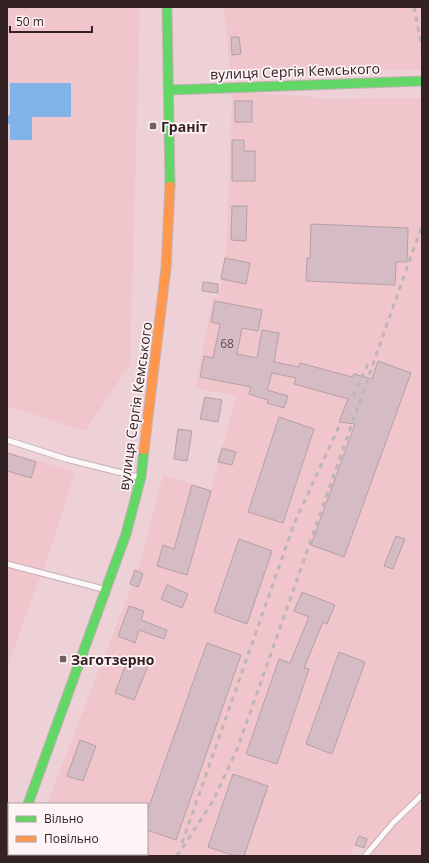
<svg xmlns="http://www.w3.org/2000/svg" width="429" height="863" viewBox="0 0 429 863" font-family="'Open Sans',sans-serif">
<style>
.built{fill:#f1c5cc}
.water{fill:#82b3e8}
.building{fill:#d5bbc3;stroke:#b4a0a6}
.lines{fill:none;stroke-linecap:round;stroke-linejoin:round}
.lane-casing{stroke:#c6b1b4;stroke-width:7}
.fast-casing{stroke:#c6b1b4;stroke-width:11}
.slow-casing{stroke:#c6b1b4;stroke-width:11}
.lane{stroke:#fcf8f9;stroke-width:5}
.fast{stroke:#63d668;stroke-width:9}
.slow{stroke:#ff974d;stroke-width:9}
.rail{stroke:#bdb6b7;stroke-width:3;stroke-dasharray:5 5;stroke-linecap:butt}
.poi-dot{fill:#745f62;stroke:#fef3f5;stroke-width:1.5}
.labels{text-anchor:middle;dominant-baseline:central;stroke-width:3.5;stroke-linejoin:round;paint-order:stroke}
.number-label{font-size:12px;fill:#5f4b4f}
.street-label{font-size:14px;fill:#332124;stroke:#fef3f5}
.poi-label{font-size:14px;font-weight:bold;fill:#332124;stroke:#fef3f5;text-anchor:start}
</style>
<rect width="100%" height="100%" fill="#edd1d6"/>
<g class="built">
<polygon points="7,7 140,7 130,365 85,431 7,406"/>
<polygon points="224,7 422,7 422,70 230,69"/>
<polygon points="232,92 314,97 318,99 422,98 422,856 373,856 375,851 355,845 349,856 122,856 115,854 147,854 147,804 47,804 140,564 163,475 211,490 236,396 195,388 213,297 218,298 226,251"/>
<polygon points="7,451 75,472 52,545 7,667"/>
</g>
<polygon class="water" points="10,83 71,83 71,117 32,117 32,140 10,140 10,124 7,124 7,116 10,115"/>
<g class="building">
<polygon points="231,37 239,37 241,54 232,55"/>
<rect x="235" y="101" width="17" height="21"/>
<polygon points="232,140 244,140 244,151 255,151 255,181 232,181"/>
<polygon points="232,206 247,206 246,241 231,240"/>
<polygon points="311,224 408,228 407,262 396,262 395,285 306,281 307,258 310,258"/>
<polygon points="225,258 250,263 246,284 221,279"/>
<polygon points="203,282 218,284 218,293 202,291"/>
<polygon points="215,301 262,310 258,331 242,328 237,354 257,358 262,330 279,333 274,362 299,367 300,363 352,377 354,374 372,379 378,361 411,373 344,557 311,545 355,424 339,422 348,399 294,384 296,378 272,373 267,390 288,396 284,408 267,403 268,400 249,394 251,387 200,377 204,356 213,358 220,324 211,322"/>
<polygon points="205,397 222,400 218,422 200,419"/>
<polygon points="279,417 314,429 283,523 248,512"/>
<polygon points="178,429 192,431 187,461 174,459"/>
<polygon points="222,448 236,452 232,465 218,462"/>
<polygon points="7,453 36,462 31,478 7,471"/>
<polygon points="192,485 211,491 187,575 157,566 163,545 174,549"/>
<polygon points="396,536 405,539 393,569 384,566"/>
<polygon points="239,539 272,551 247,624 214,612"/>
<polygon points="135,570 143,574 138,587 130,584"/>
<polygon points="167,585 188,594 182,608 161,599"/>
<polygon points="302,592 335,605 327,624 323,622 304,668 309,669 277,764 246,754 279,659 290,663 309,617 294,611"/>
<polygon points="129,606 144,611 141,620 167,630 164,639 139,630 135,643 118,636"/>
<polygon points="207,643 241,655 176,840 147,830 147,812"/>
<polygon points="339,652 365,662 332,754 306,744"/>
<polygon points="128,658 148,666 134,700 115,693"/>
<polygon points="80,740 96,746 83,781 67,776"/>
<polygon points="233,774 268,786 244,856 235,856 208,847"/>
<polygon points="359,836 367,839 364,848 355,845"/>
</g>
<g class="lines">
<defs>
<g id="lane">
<polyline points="7,440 66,459 138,477"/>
<polyline points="7,564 103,589"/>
<polyline points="7,829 9,830"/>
<polyline points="87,854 93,856"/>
<polyline points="365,856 393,823 422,795"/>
</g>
<g id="fast">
<polyline points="167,7 170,186"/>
<polyline points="169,90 422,81"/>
<polyline points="28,804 126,534 141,477 144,450"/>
<polyline points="9,856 10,854"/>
</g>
<polyline id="slow" points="144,450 166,268 170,186"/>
</defs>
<use href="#lane" class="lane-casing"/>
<use href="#fast" class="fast-casing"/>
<use href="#slow" class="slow-casing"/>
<use href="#lane" class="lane"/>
<use href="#fast" class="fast"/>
<use href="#slow" class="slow"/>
<g class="rail">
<polyline points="414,7 422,49"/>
<polyline points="353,396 368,364"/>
<polyline points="182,843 294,524 341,422"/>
<polyline points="177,856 213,801 238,747 422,225"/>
</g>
</g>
<g class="poi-dot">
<rect x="149" y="122" width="8" height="8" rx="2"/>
<rect x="59" y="655" width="8" height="8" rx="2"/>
</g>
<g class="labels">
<g class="number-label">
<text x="227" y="343">68</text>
</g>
<g class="street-label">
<text transform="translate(295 71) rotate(-2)">вулиця Сергія Кемського</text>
<text transform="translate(135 406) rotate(-82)">вулиця Сергія Кемського</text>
</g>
<g class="poi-label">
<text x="161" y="126">Граніт</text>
<text x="71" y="659">Заготзерно</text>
</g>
</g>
<rect width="429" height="863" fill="none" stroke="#332124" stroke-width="16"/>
<rect x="8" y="803" width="140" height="52" fill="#fef3f5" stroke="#ad9fa1"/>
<rect x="16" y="816" width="20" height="6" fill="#63d668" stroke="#ad9fa1"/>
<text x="44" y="823" font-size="12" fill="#332124">Вільно</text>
<rect x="16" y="836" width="20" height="6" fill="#ff974d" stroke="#ad9fa1"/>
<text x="44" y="843" font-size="12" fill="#332124">Повільно</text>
<path d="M10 26v6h82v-6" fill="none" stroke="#332124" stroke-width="2"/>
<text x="16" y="26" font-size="12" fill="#332124" stroke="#fef3f5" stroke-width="3" paint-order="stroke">50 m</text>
</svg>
